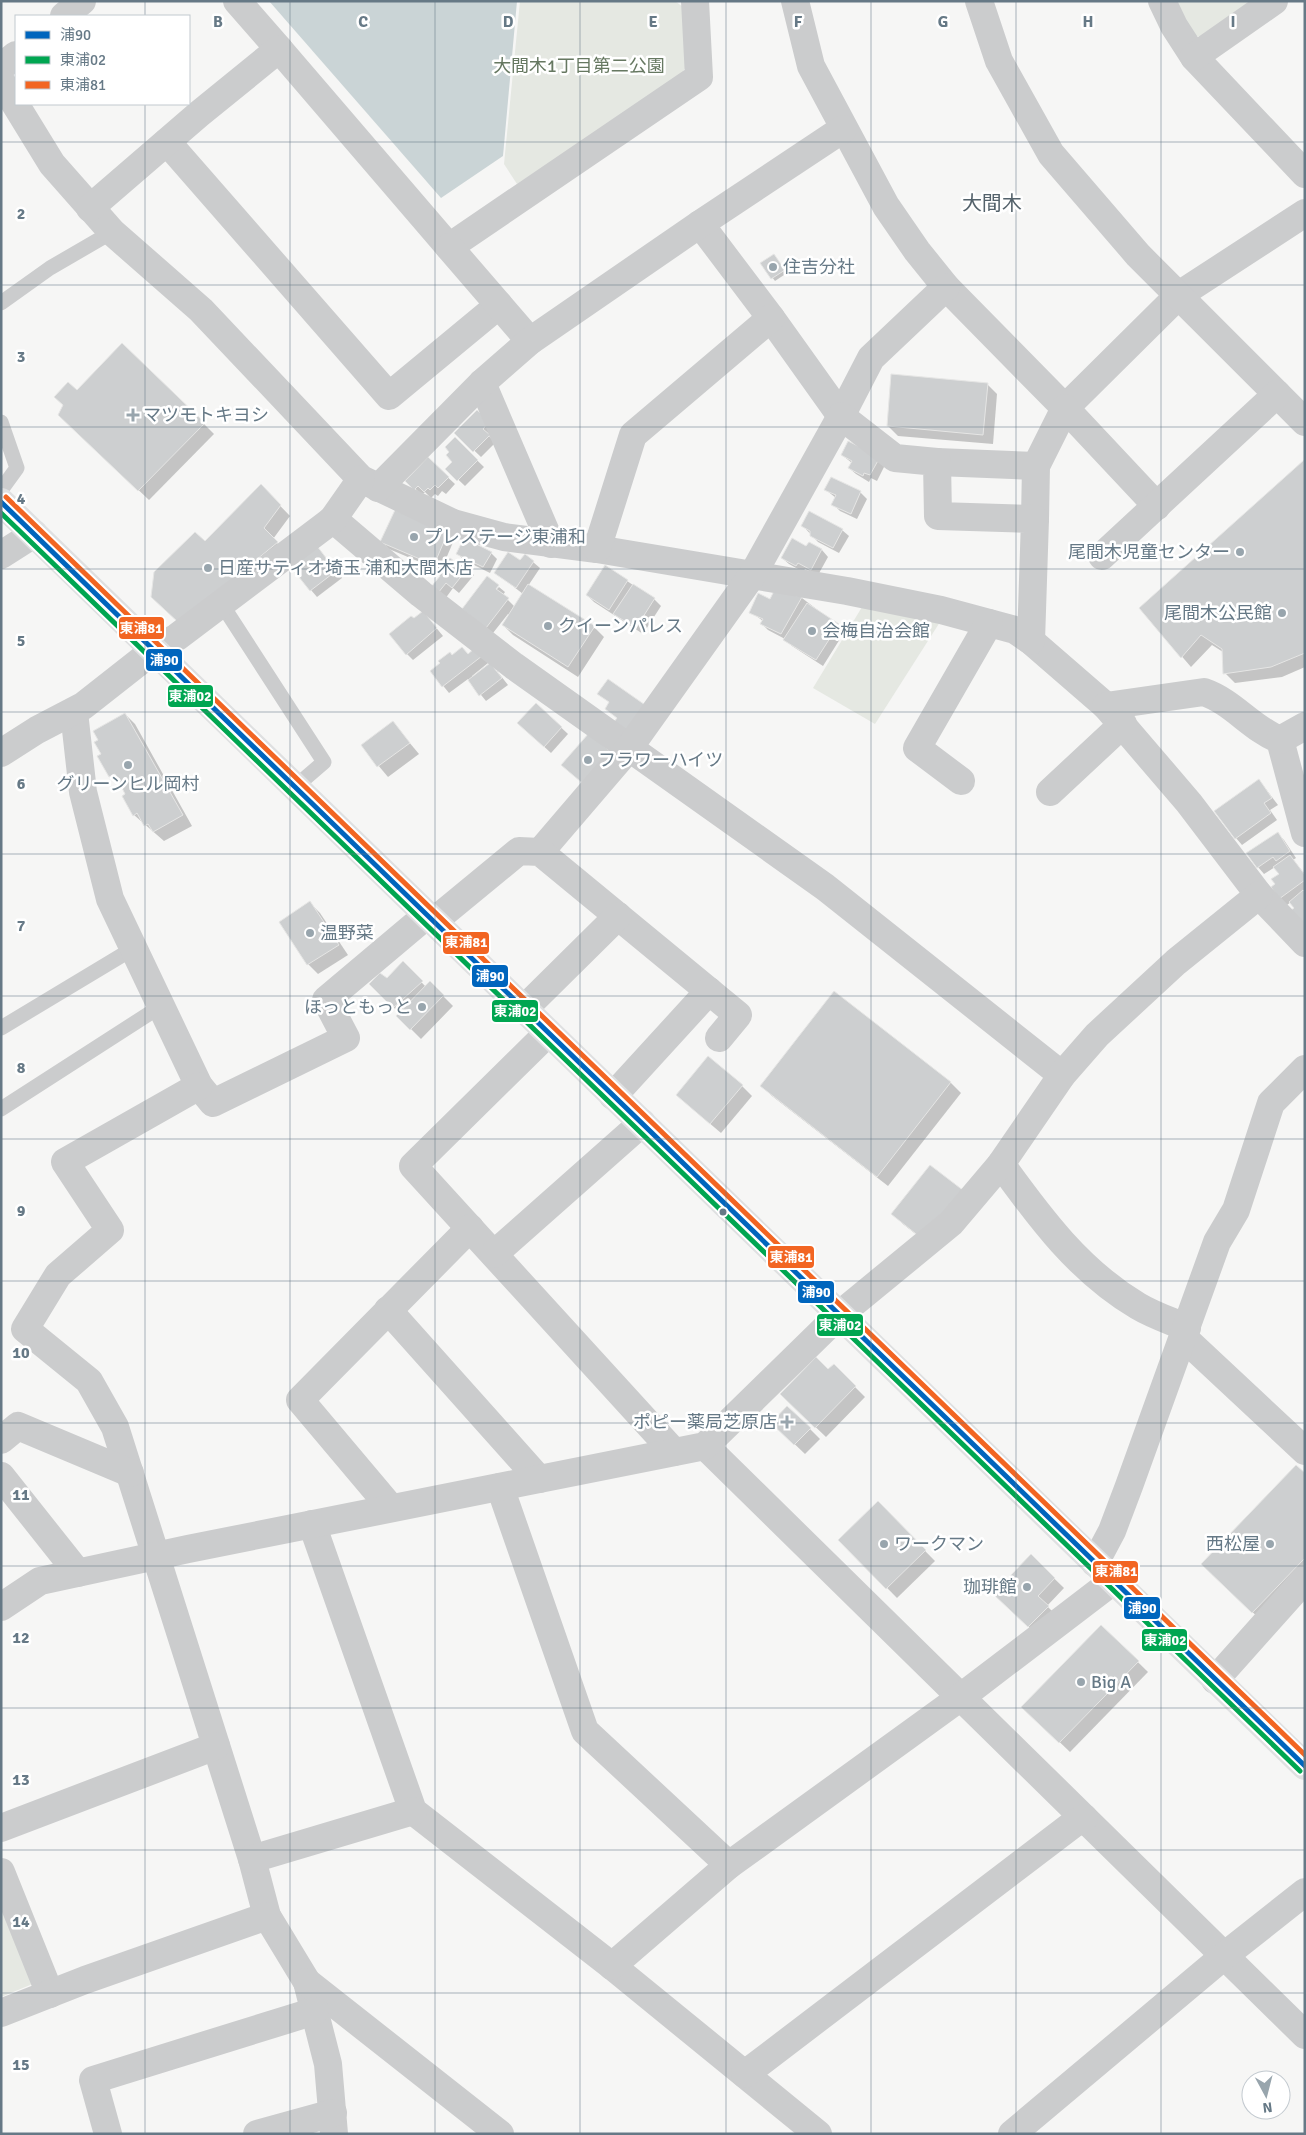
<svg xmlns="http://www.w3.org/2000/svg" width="1306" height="2135" viewBox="0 0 1306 2135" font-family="Signika,'Noto Sans JP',sans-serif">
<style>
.green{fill:#e5e8e2}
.water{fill:#cad4d6}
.shadow{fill:#0003}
.building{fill:#cdcfd0;stroke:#e6e6e5}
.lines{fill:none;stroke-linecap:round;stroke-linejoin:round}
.lane{stroke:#cbcccd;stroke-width:15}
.street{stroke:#cbcccd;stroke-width:28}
.secondary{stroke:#dfe0e1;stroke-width:28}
.bus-1-casing{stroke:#fff;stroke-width:9}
.bus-2-casing{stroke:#fff;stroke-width:9}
.bus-3-casing{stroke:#fff;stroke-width:9}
.bus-1{stroke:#0065bd;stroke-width:5}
.bus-2{stroke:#00a651;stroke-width:5}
.bus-3{stroke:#f26522;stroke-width:5}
.grid{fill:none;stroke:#667986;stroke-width:1;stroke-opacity:0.55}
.poi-dot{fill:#98a5ad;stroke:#fff;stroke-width:2}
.bus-dot{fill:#667986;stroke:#fff;stroke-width:2}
.labels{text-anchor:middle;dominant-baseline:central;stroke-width:5;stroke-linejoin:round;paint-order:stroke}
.park-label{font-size:18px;fill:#667861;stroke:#fff}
.poi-label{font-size:18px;fill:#667986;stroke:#fff;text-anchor:start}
.quarter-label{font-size:20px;fill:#54626b;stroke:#fff}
.grid-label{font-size:16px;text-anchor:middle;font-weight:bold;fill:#667986;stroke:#fff;stroke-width:5;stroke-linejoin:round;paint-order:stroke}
.line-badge{stroke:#fff;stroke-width:2}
.badge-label{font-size:14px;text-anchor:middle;font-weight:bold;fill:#fff}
</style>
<rect width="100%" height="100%" fill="#f6f6f5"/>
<g class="green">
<polygon points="520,1 675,1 683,7 687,65 678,80 517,184 504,164"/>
<polygon points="1177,1 1253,1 1204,37 1193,36"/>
<polygon points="862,607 940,622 875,724 813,688"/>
<polygon points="1,1899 35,1983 1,1997"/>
</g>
<polygon class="water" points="269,1 517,1 503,156 441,198"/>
<g class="shadow">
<polygon points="777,259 787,273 775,281 762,264"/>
<polygon points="987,384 997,394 993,444 898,436 888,426"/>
<polygon points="77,392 204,424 214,434 149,500 70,425"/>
<polygon points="477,412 495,430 489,436 495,443 481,457 456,433"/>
<polygon points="455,439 484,467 465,486 447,469 454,462 451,452"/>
<polygon points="848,443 885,465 877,481 871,478 869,482 856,474 849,468 852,463 842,455"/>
<polygon points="428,459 455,484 446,494 442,491 438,496 435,494 431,498 425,492 422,495 407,481"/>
<polygon points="1304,462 1305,667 1282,677 1235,683 1225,673 1223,652 1212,645 1191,667 1140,608"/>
<polygon points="261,486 290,516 273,539 287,553 190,632 205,543"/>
<polygon points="826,490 860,492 867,499 857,519 840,511 833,504 836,498"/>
<polygon points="802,525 842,530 849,536 839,553 818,542"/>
<polygon points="447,533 454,540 442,568 458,566 467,569 474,575 459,593 453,588 445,599 439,594 441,571 389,549 382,542"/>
<polygon points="809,544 822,550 828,557 818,575 805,569 803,572 789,564 782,558 807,548"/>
<polygon points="317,548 342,578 317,597 311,590"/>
<polygon points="491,553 497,559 490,573 464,560 458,554"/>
<polygon points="521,562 533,562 540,568 528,586 594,627 604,637 578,677 513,635 503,625 510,615 508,614 493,633 470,616 499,587 505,592 503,595 515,607 523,594 495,572"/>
<polygon points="606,567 654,599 661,606 643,634 594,602 587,595"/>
<polygon points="775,593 802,598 845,631 823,666 792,646 785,639 768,630 762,624 763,621 751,612 771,600"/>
<polygon points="429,619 443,636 413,660 407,654"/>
<polygon points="468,655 482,656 488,663 472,676 473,677 497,671 508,685 486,701 468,679 449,693 432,672 452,656"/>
<polygon points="536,704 568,734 551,753 525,729"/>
<polygon points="125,714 135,724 192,826 164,841 134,815 127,794 122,785 120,786 110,776 103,754"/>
<polygon points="393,723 419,754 388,777 362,746"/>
<polygon points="1259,780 1278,805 1270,810 1277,820 1242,845 1236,838"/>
<polygon points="1278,834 1284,840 1296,858 1293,860 1305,874 1305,891 1296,908 1291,902 1287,905 1280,898 1277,884 1280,874 1275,867 1264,874 1258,867"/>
<polygon points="310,903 320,913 348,955 318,974 308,964 280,922"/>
<polygon points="403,963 426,987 430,983 453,1006 421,1039 398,1016 400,1014 371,984 387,980"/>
<polygon points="835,993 951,1083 961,1093 888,1186 772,1096 762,1086"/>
<polygon points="742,1086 752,1096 721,1133 688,1105"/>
<polygon points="893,1214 936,1250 903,1224"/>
<polygon points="834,1366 865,1397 826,1437 781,1394 828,1371"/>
<polygon points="810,1429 820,1439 805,1454 783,1433"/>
<polygon points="1305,1475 1305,1578 1263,1622 1212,1574"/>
<polygon points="878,1503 935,1561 897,1598 840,1540"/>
<polygon points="1031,1556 1064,1588 1047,1606 1058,1617 1039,1637 995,1594"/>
<polygon points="1101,1626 1148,1672 1070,1752 1023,1707"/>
</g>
<g class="building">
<polygon points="774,254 785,270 771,279 760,263"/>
<polygon points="122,343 205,423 138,491 58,415 63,405 54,397 68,382 77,390"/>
<polygon points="891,374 988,383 983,435 887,426"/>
<polygon points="477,410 489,422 483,429 490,435 473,452 454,433"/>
<polygon points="455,437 478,460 457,481 445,469 452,462 446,455 449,452 445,447"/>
<polygon points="848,441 880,457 870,475 864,473 863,476 848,468 852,461 841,455"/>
<polygon points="428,457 449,477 438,488 435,485 430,490 428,488 424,492 418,486 414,490 405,481"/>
<polygon points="1304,460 1305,653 1271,667 1223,674 1222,649 1201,635 1181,658 1139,608"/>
<polygon points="831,477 861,491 851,514 831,505 836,495 824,490"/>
<polygon points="261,484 281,505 264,528 278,542 179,623 151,597 154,572 195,532 205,541"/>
<polygon points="395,510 448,532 434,565 380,542"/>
<polygon points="809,511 843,529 833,548 810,536 810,531 801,526"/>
<polygon points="464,538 492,552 483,567 456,554"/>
<polygon points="792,538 806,546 809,542 822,549 811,570 798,563 796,566 781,558"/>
<polygon points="317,546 336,571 310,591 291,567"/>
<polygon points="508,552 520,560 525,554 534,561 516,588 494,573"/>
<polygon points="450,558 458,564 460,561 468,568 452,588 446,583 438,593 431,587 440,576 437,574"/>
<polygon points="605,565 628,580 609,610 586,595"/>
<polygon points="487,576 499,585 496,589 509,598 486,628 462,609"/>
<polygon points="528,584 595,626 568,667 502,625"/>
<polygon points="633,584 655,598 636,628 613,614"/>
<polygon points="774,591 802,597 781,634 760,624 763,619 749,613 758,593 770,599"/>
<polygon points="807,603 839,624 816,660 783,640"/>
<polygon points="423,611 437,628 406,655 389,634 411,616 414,618"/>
<polygon points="462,647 468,654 475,648 482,656 442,687 430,671 440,663 438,661 450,652 452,655"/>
<polygon points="490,663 502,678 479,696 468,680"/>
<polygon points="608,679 648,707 630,732 614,722 617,718 605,709 609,702 597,694"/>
<polygon points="536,703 562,727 544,747 517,723"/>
<polygon points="125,713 183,815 153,832 148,824 144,826 137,813 133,816 122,796 125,794 115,774 109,777 97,756 101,754 94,742 98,740 93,731"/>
<polygon points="393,721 410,743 377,767 361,745"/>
<polygon points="589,733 614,755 587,787 561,765"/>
<polygon points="1259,779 1272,798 1264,803 1271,813 1235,839 1214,811"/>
<polygon points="1278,832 1290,851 1276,861 1273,857 1257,868 1246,853"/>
<polygon points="1290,855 1305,875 1305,880 1279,899 1271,887 1275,884 1271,879 1279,874 1273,867"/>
<polygon points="1303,890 1305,892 1305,928 1290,911 1294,908 1289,902"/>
<polygon points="310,901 339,945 307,965 279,922"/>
<polygon points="403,961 423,981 393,1008 369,984 380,973 387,978"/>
<polygon points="430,981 444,995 410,1030 396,1016"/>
<polygon points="834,991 951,1082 877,1177 760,1086"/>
<polygon points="708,1056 743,1085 710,1124 676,1095"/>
<polygon points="930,1165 964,1191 925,1241 891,1214"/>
<polygon points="816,1357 828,1369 834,1364 856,1386 815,1428 780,1394"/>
<polygon points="787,1406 811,1428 794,1445 771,1423"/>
<polygon points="1296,1465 1305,1473 1305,1558 1252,1613 1201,1564"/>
<polygon points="878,1501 926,1550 886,1589 838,1540"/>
<polygon points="1031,1554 1055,1578 1038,1596 1049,1606 1028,1627 993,1594"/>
<polygon points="1101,1625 1139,1661 1059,1743 1021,1707"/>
</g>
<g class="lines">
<g class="lane">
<polyline points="1,303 50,268 112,232"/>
<polyline points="1,422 17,468 1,490"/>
<polyline points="221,603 324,762 295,787"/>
<polyline points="1,1028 134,948"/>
<polyline points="1,1109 161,1006"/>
</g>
<g class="street">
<polyline points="237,1 279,49"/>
<polyline points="795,1 811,66 886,206 917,251 946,287 1065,408 1179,295 1305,213"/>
<polyline points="979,1 999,61 1051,154 1138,255 1305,422"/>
<polyline points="1162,1 1174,26 1194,57 1305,174"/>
<polyline points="64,16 82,1"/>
<polyline points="1194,57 1274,1"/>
<polyline points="1,67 16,55"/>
<polyline points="1,81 52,164 112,232 201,310 361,479 453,523 504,537 597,549 847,591 941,610 1015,630 1031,641 1106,706 1189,803 1259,895 1305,943"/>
<polyline points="167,142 389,396 499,305"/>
<polyline points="90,208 199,114 279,49 449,247 699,77 695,1"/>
<polyline points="700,224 771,318 841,416 871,358 946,287"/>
<polyline points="449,247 530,341"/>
<polyline points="482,383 551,544"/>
<polyline points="937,462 1036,466"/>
<polyline points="378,488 482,383 530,341 700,224 843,129"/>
<polyline points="333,519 421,594 514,666 825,887 1062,1075"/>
<polyline points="1035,519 1036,466 1065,408 1157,506"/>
<polyline points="597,549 633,435 771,318"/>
<polyline points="1,555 34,534"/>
<polyline points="1102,556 1277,394"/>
<path d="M1106,706L1204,692C1233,702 1252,729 1280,740L1305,833"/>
<polyline points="74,712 83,792 110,899 199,1086 213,1103 346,1038 326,1000 427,915"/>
<polyline points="1280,740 1305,726"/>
<polyline points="1,753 37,730 83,706 153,651 177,637 327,524 333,519 361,479"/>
<polyline points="961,781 917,748 989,623"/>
<polyline points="1050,792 1123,724"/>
<polyline points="540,852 629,748 753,574 841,416 895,458 937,462 938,516 1035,519 1031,641"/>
<polyline points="434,921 519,851 540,852 738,1015 719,1038"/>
<polyline points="524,1009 618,916"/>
<polyline points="548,1033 413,1166 674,1452"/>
<polyline points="199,1086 65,1162 110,1230 58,1275 25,1329 89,1381 115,1427 252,1859 267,1916 307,1982 328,2064 334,2134"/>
<polyline points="613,1096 709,991"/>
<path d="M1001,1164C1040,1218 1079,1271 1138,1306C1153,1315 1171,1321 1187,1328"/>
<polyline points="494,1254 642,1123"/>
<polyline points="388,1310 539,1479"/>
<polyline points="1184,1338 1305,1451"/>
<polyline points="1,1440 18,1426 130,1473"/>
<polyline points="705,1446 1305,2035"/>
<polyline points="1,1476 78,1573"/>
<polyline points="500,1487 585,1731 729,1865"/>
<polyline points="391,1508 300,1400 470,1228"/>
<polyline points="312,1524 413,1811 612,1966 818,2134"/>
<polyline points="1095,1563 1112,1531 1129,1486 1217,1242 1236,1210 1271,1103 1305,1069"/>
<polyline points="1,1607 40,1581 188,1549 705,1446 839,1315 951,1223 1001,1164 1062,1075 1097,1035 1176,962 1259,895"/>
<polyline points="1215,1680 1305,1579"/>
<polyline points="1,1828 216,1746"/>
<polyline points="252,1859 413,1811"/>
<polyline points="1,1872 50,1994"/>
<polyline points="612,1966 729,1865 961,1697 1113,1581"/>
<polyline points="307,1982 500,2134"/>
<polyline points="1,2013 85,1980 267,1916"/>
<polyline points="745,2074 1072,1825 1084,1818"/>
<polyline points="108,2134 93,2080 315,2011"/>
<polyline points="257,2134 333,2113"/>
<polyline points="1012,2134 1224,1956 1305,1892"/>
</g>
<polyline class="secondary" points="1,502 1305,1766"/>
<defs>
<polyline id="bus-1" points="1,502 1305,1766"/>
<polyline id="bus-2" points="1,513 1300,1771"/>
<polyline id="bus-3" points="6,497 1305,1755"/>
</defs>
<use href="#bus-1" class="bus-1-casing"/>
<use href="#bus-2" class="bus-2-casing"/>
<use href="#bus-3" class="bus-3-casing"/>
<use href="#bus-1" class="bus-1"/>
<use href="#bus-2" class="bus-2"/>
<use href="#bus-3" class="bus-3"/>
</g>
<path class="grid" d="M145,1V16M290,1V2134M435,1V2134M580,1V2134M726,1V2134M871,1V2134M1016,1V2134M1161,1V2134M145,104V2134M1,142H1305M1,285H1305M1,427H1305M1,569H1305M1,712H1305M1,854H1305M1,996H1305M1,1139H1305M1,1281H1305M1,1423H1305M1,1566H1305M1,1708H1305M1,1850H1305M1,1993H1305"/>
<g class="poi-dot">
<circle cx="773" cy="267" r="5"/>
<path d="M130.5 407.5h5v5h5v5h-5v5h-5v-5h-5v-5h5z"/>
<circle cx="414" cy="537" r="5"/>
<circle cx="1240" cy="552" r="5"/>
<circle cx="208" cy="568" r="5"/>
<circle cx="1282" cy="613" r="5"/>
<circle cx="548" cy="626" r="5"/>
<circle cx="812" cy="631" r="5"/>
<circle cx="588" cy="760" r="5"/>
<circle cx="128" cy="765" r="5"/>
<circle cx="310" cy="933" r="5"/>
<circle cx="422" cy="1007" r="5"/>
<path d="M784.5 1414.5h5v5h5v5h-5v5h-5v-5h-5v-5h5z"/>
<circle cx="884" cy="1544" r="5"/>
<circle cx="1270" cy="1544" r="5"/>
<circle cx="1027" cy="1587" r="5"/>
<circle cx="1081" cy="1682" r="5"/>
</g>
<circle class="bus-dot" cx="723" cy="1212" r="4.5"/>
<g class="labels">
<g class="park-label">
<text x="579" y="66">大間木1丁目第二公園</text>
</g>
<g class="poi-label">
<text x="783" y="267">住吉分社</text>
<text x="143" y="415">マツモトキヨシ</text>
<text x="424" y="537">プレステージ東浦和</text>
<text x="1230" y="552" text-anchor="end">尾間木児童センター</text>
<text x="218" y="568">日産サティオ埼玉 浦和大間木店</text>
<text x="1272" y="613" text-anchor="end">尾間木公民館</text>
<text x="558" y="626">クイーンパレス</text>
<text x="822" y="631">会梅自治会館</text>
<text x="598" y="760">フラワーハイツ</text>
<text x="128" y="784" text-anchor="middle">グリーンヒル岡村</text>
<text x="320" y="933">温野菜</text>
<text x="412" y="1007" text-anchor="end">ほっともっと</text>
<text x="777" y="1422" text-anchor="end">ポピー薬局芝原店</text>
<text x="894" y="1544">ワークマン</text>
<text x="1260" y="1544" text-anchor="end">西松屋</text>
<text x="1017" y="1587" text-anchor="end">珈琲館</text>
<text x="1091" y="1682">Big A</text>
</g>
<g class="quarter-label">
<text x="992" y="203">大間木</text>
</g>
</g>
<g class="grid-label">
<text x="218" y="27">B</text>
<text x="363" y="27">C</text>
<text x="508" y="27">D</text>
<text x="653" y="27">E</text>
<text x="798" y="27">F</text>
<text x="943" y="27">G</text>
<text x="1088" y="27">H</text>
<text x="1233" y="27">I</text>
<text x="21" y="219">2</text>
<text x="21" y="362">3</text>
<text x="21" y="504">4</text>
<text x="21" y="646">5</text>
<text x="21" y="789">6</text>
<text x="21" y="931">7</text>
<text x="21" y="1073">8</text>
<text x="21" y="1216">9</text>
<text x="21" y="1358">10</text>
<text x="21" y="1500">11</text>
<text x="21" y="1643">12</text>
<text x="21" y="1785">13</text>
<text x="21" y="1927">14</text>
<text x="21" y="2070">15</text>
</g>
<g class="line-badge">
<rect x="118" y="616" width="47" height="24" rx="5" fill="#f26522"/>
<rect x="145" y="648" width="38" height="24" rx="5" fill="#0065bd"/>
<rect x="167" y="684" width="47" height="24" rx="5" fill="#00a651"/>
<rect x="442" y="931" width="48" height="24" rx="5" fill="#f26522"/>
<rect x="471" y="964" width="38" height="24" rx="5" fill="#0065bd"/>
<rect x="491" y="999" width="48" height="24" rx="5" fill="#00a651"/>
<rect x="767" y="1245" width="48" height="24" rx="5" fill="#f26522"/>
<rect x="797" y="1280" width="38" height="24" rx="5" fill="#0065bd"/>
<rect x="816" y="1313" width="48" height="24" rx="5" fill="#00a651"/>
<rect x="1092" y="1560" width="47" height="24" rx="5" fill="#f26522"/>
<rect x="1123" y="1596" width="38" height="24" rx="5" fill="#0065bd"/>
<rect x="1141" y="1628" width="47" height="24" rx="5" fill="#00a651"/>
</g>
<g class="badge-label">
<text x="141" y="633">東浦81</text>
<text x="164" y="665">浦90</text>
<text x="190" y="701">東浦02</text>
<text x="466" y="947">東浦81</text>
<text x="490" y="981">浦90</text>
<text x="515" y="1016">東浦02</text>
<text x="791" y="1262">東浦81</text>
<text x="816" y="1297">浦90</text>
<text x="840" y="1330">東浦02</text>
<text x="1116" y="1576">東浦81</text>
<text x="1142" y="1613">浦90</text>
<text x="1165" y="1645">東浦02</text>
</g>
<rect width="1306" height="2135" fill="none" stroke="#667986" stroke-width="5"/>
<rect x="15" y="15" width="175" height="90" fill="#ffffff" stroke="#c2c9cf"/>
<rect x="25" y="31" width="25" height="8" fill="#0065bd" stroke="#c2c9cf"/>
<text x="60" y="40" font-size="15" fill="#667986">浦90</text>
<rect x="25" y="56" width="25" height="8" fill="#00a651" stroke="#c2c9cf"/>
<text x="60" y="65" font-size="15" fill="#667986">東浦02</text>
<rect x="25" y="81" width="25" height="8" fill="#f26522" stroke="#c2c9cf"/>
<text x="60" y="90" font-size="15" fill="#667986">東浦81</text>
<g transform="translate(1266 2095) rotate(173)"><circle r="24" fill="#ffffff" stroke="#c2c9cf"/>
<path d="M0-4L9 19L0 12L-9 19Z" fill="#98a5ad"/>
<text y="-8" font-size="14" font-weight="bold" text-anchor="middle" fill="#667986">N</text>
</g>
</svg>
